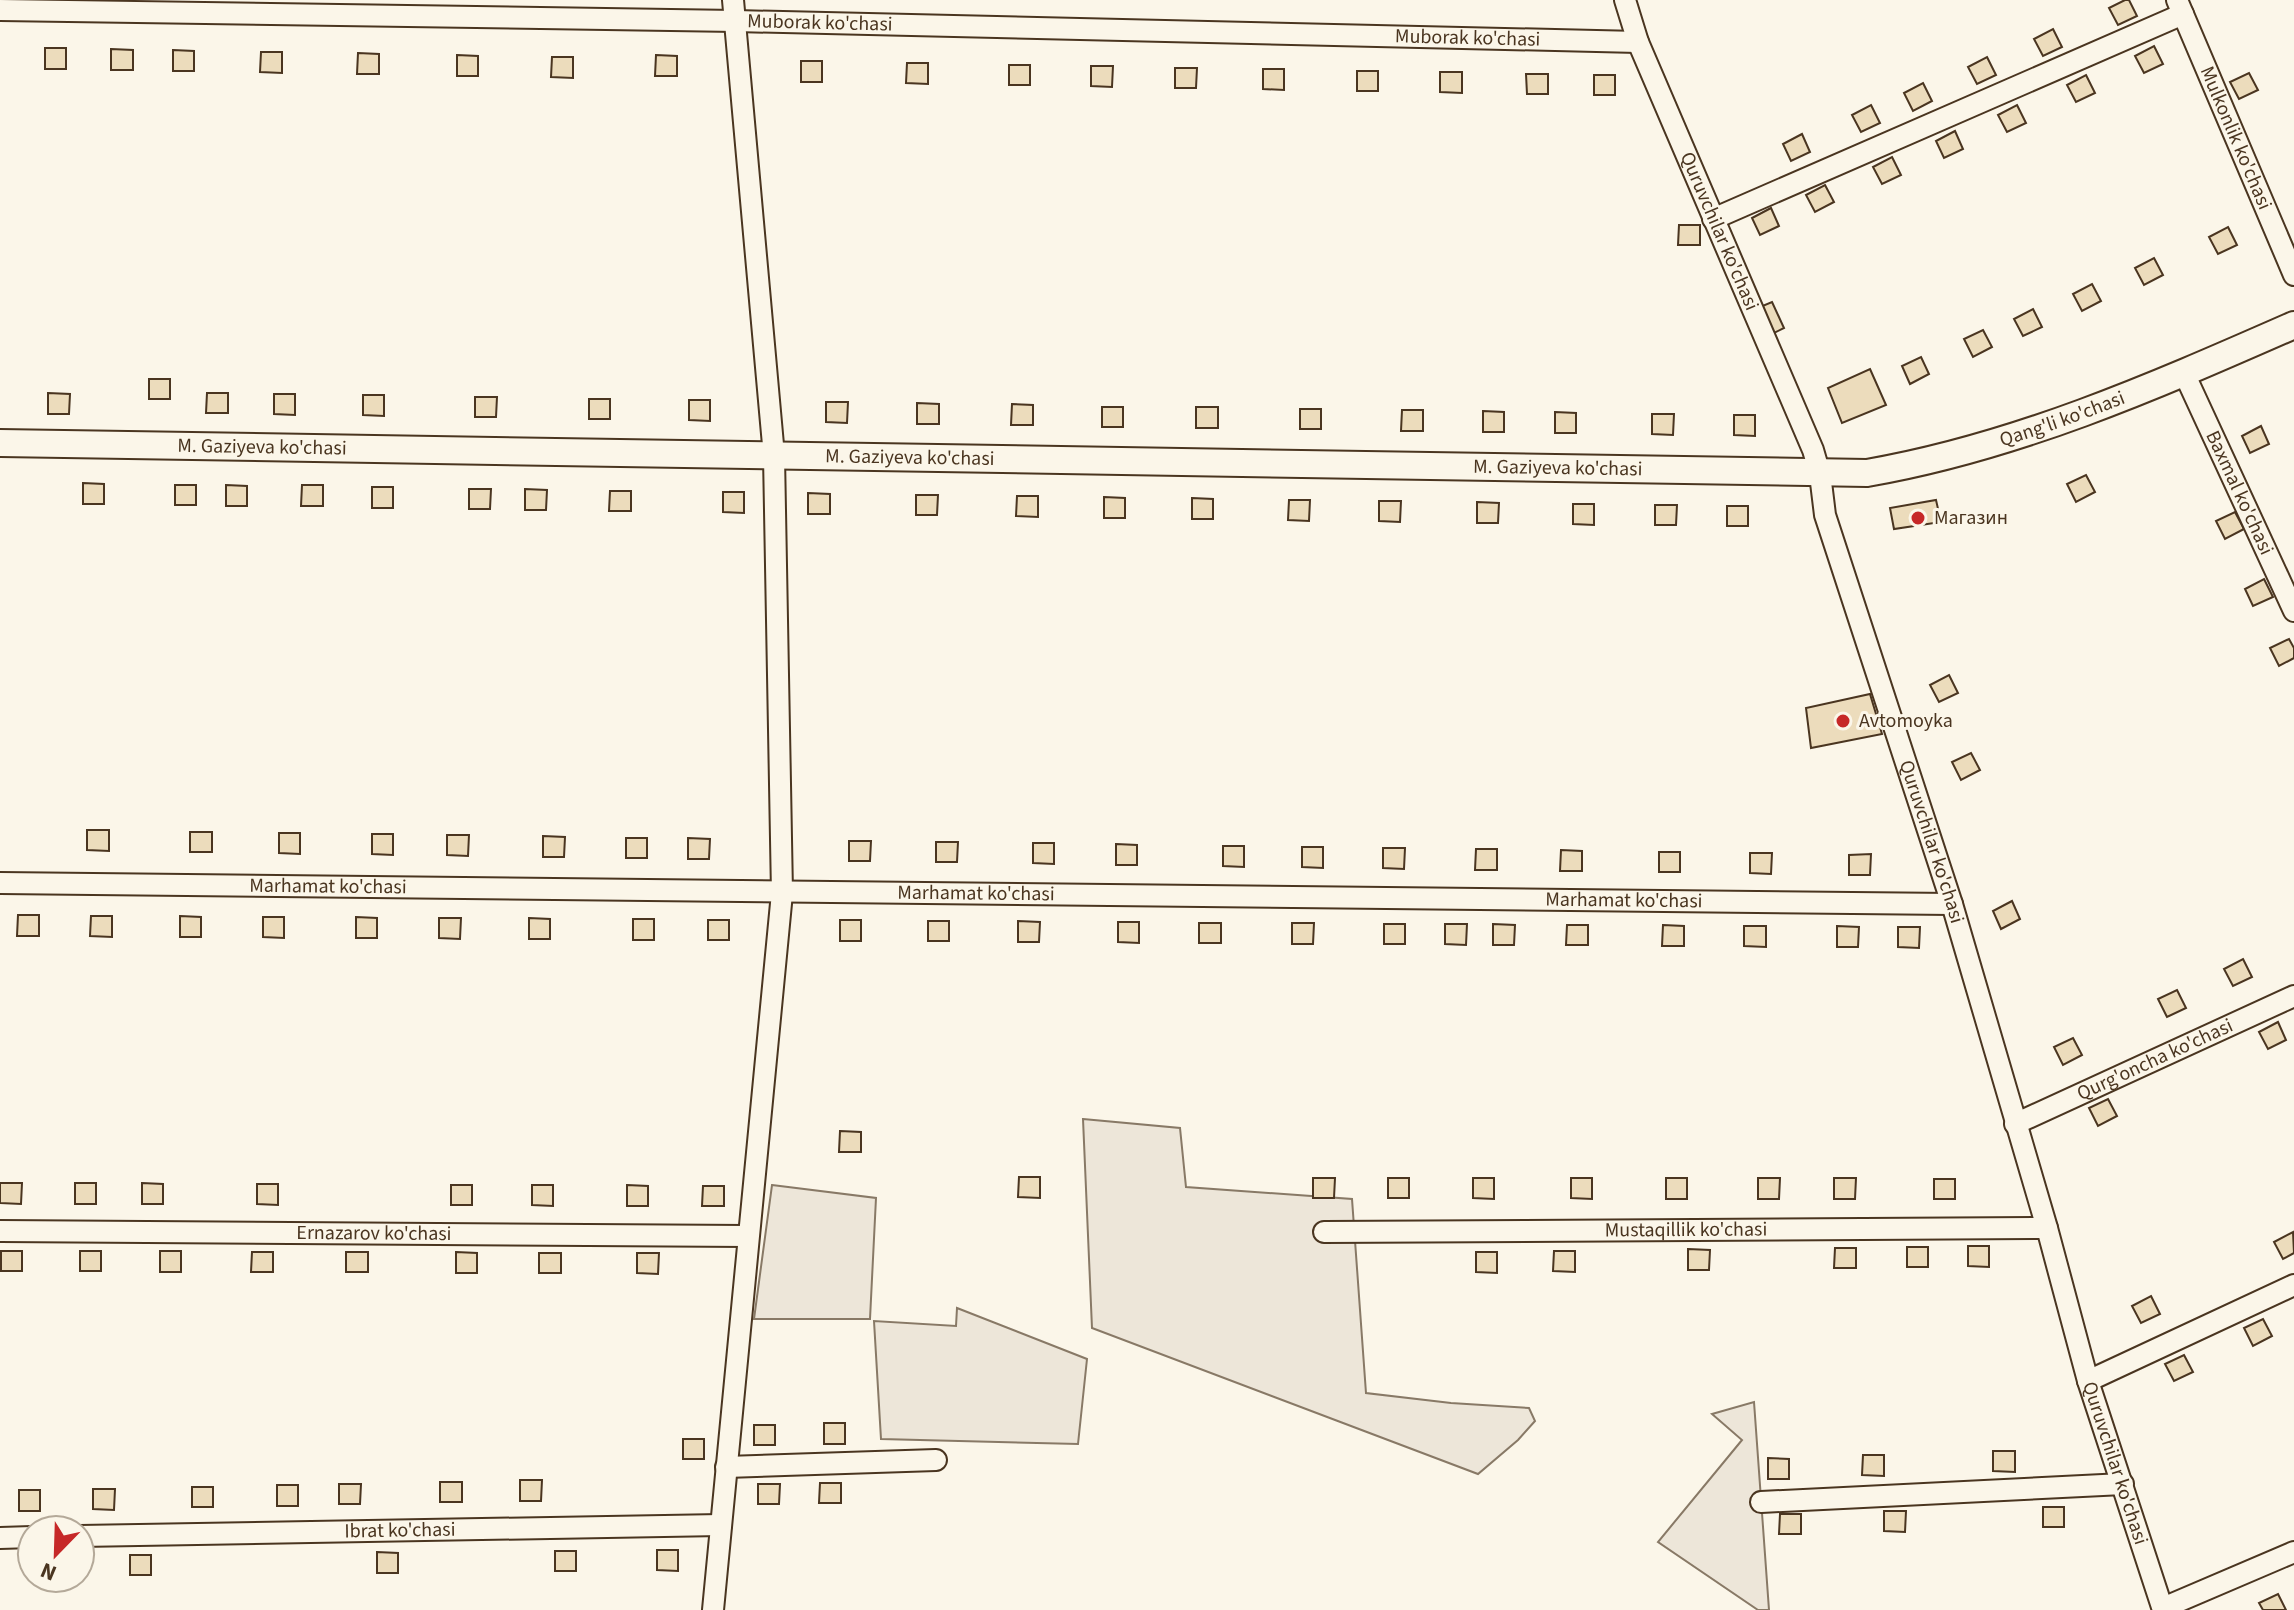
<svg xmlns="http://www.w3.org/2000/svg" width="2294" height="1610" viewBox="0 0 2294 1610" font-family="'Source Sans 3',sans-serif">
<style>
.green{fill:#ede6d9;stroke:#887966;stroke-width:2}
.building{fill:#ecdcbc;stroke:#4a3520;stroke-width:2}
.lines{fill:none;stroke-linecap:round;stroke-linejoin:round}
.minor-casing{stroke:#4a3520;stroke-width:24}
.tertiary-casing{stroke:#4a3520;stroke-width:30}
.minor{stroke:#fbf6e9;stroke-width:20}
.tertiary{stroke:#fbf6e9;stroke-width:26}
.poi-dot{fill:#c62828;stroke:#fbf6e9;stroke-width:3}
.labels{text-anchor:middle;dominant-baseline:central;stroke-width:6;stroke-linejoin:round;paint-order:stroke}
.street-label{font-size:20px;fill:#4a3520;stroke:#fbf6e9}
.poi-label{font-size:20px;fill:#4a3520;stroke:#fbf6e9;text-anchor:start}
</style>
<rect width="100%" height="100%" fill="#fbf6e9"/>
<g class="green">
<polygon points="1083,1119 1180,1128 1186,1187 1352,1199 1366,1393 1451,1403 1529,1408 1535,1421 1518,1440 1478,1474 1092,1328"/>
<polygon points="772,1185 876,1198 870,1319 754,1319"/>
<polygon points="957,1308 1087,1359 1078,1444 881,1439 874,1321 956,1326"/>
<polygon points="1754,1402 1769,1610 1758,1610 1658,1542 1742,1440 1712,1414"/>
</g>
<g class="building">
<polygon points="2125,0 2129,0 2137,16 2118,25 2109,8"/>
<polygon points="2053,29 2062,47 2043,56 2034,39"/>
<polygon points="2154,46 2163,64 2144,73 2135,56"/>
<rect x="45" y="48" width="21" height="21"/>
<polygon points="111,49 133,50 133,70 111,70"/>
<polygon points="173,50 194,51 194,71 173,71"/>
<polygon points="261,52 282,52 282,73 260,72"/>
<polygon points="358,53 379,54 379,74 357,74"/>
<polygon points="457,55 478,56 478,76 457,76"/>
<polygon points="656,55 677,56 677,76 655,76"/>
<polygon points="552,57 573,57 573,78 551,77"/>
<polygon points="1987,57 1996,75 1977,84 1968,67"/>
<rect x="801" y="61" width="21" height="21"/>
<polygon points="907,63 928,63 928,84 906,83"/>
<rect x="1009" y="65" width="21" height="20"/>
<polygon points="1091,66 1113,66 1112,87 1091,86"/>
<polygon points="1175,68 1197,68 1196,88 1175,88"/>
<polygon points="1263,69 1284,69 1284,90 1263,89"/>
<rect x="1357" y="71" width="21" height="20"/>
<polygon points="1440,72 1462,72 1462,93 1440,92"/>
<polygon points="2249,73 2258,90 2239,99 2230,82"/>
<polygon points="1526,74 1548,74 1548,94 1527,94"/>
<rect x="1594" y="75" width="21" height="20"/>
<polygon points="2086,75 2095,93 2076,102 2067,85"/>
<polygon points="1923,83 1932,101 1913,111 1904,93"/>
<polygon points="1871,105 1880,123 1861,132 1852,115"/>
<polygon points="2017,105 2026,123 2007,132 1998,115"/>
<polygon points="1955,131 1963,149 1944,158 1936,141"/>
<polygon points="1802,134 1810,152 1791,161 1783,144"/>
<polygon points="1892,157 1901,175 1882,184 1873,167"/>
<polygon points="1825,185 1834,202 1815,212 1806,195"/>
<polygon points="1771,208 1779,226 1760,235 1752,218"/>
<polygon points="1679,225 1700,225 1700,245 1678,245"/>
<polygon points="2228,227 2237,245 2218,254 2209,237"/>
<polygon points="2154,258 2163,275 2144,285 2135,268"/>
<polygon points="2092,284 2101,301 2082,311 2073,294"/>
<polygon points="1772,302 1784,328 1772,334 1760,307"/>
<polygon points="2033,309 2042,327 2023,336 2014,319"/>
<polygon points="1983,330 1992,347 1973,357 1964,339"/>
<polygon points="1921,357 1929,374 1910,384 1902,366"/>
<polygon points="1870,369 1886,405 1842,423 1828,388"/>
<rect x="149" y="379" width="21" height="20"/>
<polygon points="48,393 70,394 69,414 48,414"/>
<polygon points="207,393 228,393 228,413 206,413"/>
<polygon points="274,394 295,394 295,415 274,414"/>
<polygon points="363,395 384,395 384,416 363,415"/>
<polygon points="475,397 497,397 496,417 475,417"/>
<rect x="589" y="399" width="21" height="20"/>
<polygon points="689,400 710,400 710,421 689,420"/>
<polygon points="826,402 848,402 847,423 826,422"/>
<polygon points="917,403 939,404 939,424 917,424"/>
<polygon points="1012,404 1033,405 1033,425 1011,425"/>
<rect x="1102" y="407" width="21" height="20"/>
<rect x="1196" y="407" width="22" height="21"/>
<rect x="1300" y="409" width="21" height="20"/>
<polygon points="1402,410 1423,410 1423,431 1401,431"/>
<polygon points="1483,411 1504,412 1504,432 1483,432"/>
<polygon points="1555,412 1576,413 1576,433 1555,433"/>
<polygon points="1652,414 1674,414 1673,435 1652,434"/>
<polygon points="1734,415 1755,415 1755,436 1734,435"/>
<polygon points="2261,426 2269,444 2250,453 2242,436"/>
<polygon points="2086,475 2095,492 2076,502 2067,484"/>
<polygon points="83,483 104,484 104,504 83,504"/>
<rect x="175" y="485" width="21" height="20"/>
<polygon points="226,485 247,486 247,506 226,506"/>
<polygon points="302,485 323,485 323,506 301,506"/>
<rect x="372" y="487" width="21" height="21"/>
<polygon points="469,489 491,489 490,509 469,509"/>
<polygon points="525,489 547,490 546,510 525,510"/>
<polygon points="610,491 631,491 631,511 609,511"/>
<polygon points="723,492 744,492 744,513 723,512"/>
<polygon points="808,493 830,494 830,514 808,514"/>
<polygon points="916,495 938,495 937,515 916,515"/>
<polygon points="1017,496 1038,496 1038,517 1016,516"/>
<polygon points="1104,497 1125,498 1125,518 1104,518"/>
<polygon points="1192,498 1213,499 1213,519 1192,519"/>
<polygon points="1289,500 1310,500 1309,521 1288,520"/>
<polygon points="1936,500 1941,522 1894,529 1890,508"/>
<polygon points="1379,501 1401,501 1400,522 1379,521"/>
<polygon points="1477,502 1499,503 1498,523 1477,523"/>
<polygon points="1573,504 1594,504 1594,525 1573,524"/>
<polygon points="1655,505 1677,505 1676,525 1655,525"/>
<rect x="1727" y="506" width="21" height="20"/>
<polygon points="2235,512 2244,529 2225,539 2216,521"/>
<polygon points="2264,579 2273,597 2253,606 2245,589"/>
<polygon points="2289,639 2294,648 2294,658 2279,666 2270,648"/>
<polygon points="1949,675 1958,693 1939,702 1930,685"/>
<polygon points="1870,694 1882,734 1811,748 1806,708"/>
<polygon points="1971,753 1980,770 1961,780 1952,762"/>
<polygon points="87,830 109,830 109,851 87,850"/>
<rect x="190" y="832" width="22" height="20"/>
<polygon points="279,833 300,833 300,854 279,853"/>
<polygon points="372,834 393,834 393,855 372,854"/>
<polygon points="447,835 469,835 468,856 447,855"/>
<polygon points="543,836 565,837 564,857 543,857"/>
<rect x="626" y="838" width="21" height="20"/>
<polygon points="688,838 710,839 709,859 688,859"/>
<polygon points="849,841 871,841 870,861 849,861"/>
<polygon points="936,842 958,842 957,862 936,862"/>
<polygon points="1033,843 1054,843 1054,864 1033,863"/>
<polygon points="1116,844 1137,845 1137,865 1116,865"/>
<polygon points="1223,846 1244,846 1244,867 1223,866"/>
<polygon points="1302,847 1323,847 1323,868 1302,867"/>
<polygon points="1383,848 1405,848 1404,869 1383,868"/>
<polygon points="1476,849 1497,849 1497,870 1475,870"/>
<polygon points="1561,850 1582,851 1582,871 1560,871"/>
<rect x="1659" y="852" width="21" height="20"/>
<polygon points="1750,853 1772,853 1771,874 1750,873"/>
<polygon points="1871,854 1870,875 1849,875 1849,855"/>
<polygon points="2012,901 2020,919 2001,929 1993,911"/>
<polygon points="18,915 39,915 39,936 17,936"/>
<polygon points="91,916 112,916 112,937 90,936"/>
<polygon points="180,916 201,917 201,937 180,937"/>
<polygon points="263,917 284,917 284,938 263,937"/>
<polygon points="356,917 377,918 377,938 356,938"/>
<polygon points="439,918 461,918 460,939 439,938"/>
<polygon points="529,918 550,919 550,939 529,939"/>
<rect x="633" y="919" width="21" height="21"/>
<rect x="708" y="920" width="21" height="20"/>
<rect x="840" y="920" width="21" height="21"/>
<rect x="928" y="921" width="21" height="20"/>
<polygon points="1018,921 1040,922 1039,942 1018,942"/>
<polygon points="1118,922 1139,922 1139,943 1118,942"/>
<rect x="1199" y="923" width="22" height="20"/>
<polygon points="1292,923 1314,923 1313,944 1292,944"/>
<rect x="1384" y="924" width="21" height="20"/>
<polygon points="1445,924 1467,924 1466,945 1445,944"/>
<polygon points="1493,924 1515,925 1514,945 1493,945"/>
<polygon points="1567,925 1588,925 1588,945 1566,945"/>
<polygon points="1663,925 1684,926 1684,946 1662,946"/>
<polygon points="1744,926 1766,926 1766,947 1744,946"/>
<polygon points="1837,926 1859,927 1858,947 1837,947"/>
<polygon points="1898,927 1920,927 1919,948 1898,947"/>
<polygon points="2243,959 2252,977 2233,986 2224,969"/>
<polygon points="2177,990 2186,1008 2167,1017 2158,999"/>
<polygon points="2278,1022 2286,1040 2268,1049 2259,1032"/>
<polygon points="2073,1038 2082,1055 2063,1065 2054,1047"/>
<polygon points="2108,1099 2117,1116 2098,1126 2089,1108"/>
<polygon points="840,1131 861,1132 861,1152 839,1152"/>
<polygon points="1019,1177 1040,1177 1040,1198 1018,1197"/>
<polygon points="1313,1178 1335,1178 1334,1198 1313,1198"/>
<rect x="1388" y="1178" width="21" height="20"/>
<polygon points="1473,1178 1494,1178 1494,1199 1473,1198"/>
<polygon points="1571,1178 1592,1178 1592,1199 1571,1198"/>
<rect x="1666" y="1178" width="21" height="21"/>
<polygon points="1758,1178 1780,1178 1779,1199 1758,1199"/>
<polygon points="1834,1178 1856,1178 1855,1199 1834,1199"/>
<rect x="1934" y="1179" width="21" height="20"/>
<polygon points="0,1183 22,1183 21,1204 0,1203"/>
<rect x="75" y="1183" width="21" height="21"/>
<polygon points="142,1183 163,1184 163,1204 142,1204"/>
<polygon points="257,1184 278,1184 278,1205 257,1204"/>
<rect x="451" y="1185" width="21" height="20"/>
<polygon points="532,1185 553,1185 553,1206 532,1205"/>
<polygon points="627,1185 648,1186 648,1206 627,1206"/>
<polygon points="703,1186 724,1186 724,1206 702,1206"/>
<polygon points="2293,1232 2294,1253 2283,1259 2274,1242"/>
<polygon points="1968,1246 1989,1246 1989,1267 1968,1266"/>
<rect x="1907" y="1247" width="21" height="20"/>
<polygon points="1835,1248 1856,1248 1856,1268 1834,1268"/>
<polygon points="1688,1249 1710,1250 1709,1270 1688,1270"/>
<rect x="1" y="1251" width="21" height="20"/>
<rect x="80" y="1251" width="21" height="20"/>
<rect x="160" y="1251" width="21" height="21"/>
<polygon points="1554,1251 1575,1251 1575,1272 1553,1271"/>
<polygon points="252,1252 273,1252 273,1272 251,1272"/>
<rect x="346" y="1252" width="22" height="20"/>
<polygon points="456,1252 477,1253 477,1273 456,1273"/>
<polygon points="1476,1252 1497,1252 1497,1273 1476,1272"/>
<rect x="539" y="1253" width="22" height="20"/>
<polygon points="637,1253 659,1253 658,1274 637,1273"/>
<polygon points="2151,1296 2160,1314 2141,1323 2132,1306"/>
<polygon points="2263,1319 2272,1336 2253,1346 2244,1328"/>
<polygon points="2184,1355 2193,1372 2174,1381 2165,1364"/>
<rect x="824" y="1423" width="21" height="21"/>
<rect x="754" y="1425" width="21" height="20"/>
<rect x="683" y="1439" width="21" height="20"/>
<polygon points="1993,1451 2015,1451 2015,1472 1993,1471"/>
<polygon points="1863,1455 1884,1455 1884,1476 1862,1475"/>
<polygon points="1768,1458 1789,1459 1789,1479 1768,1479"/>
<polygon points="520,1480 542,1480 541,1501 520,1501"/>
<rect x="440" y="1482" width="22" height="20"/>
<polygon points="820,1483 841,1483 841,1503 819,1503"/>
<polygon points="339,1484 361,1484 360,1504 339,1504"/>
<polygon points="758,1484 780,1484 779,1504 758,1504"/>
<rect x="277" y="1485" width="21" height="21"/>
<rect x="192" y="1487" width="21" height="20"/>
<polygon points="93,1489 115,1489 114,1510 93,1509"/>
<rect x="19" y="1490" width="21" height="21"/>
<rect x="2043" y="1507" width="21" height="20"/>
<polygon points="1884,1511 1906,1511 1905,1532 1884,1531"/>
<polygon points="1780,1514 1801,1514 1801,1534 1779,1534"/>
<polygon points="657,1550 678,1550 678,1571 657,1570"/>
<rect x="555" y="1551" width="21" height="20"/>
<polygon points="377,1552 398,1553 398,1573 377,1573"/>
<rect x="130" y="1555" width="21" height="20"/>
<polygon points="2278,1594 2286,1610 2263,1610 2259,1603"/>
</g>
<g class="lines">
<defs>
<g id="minor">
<path id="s1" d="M1625,0L1638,42L1813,450L1820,474L1825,515L1952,904L2047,1228L2088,1381L2163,1610"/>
<path id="s2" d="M2177,0L2294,275"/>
<path id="s3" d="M0,10L736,21L1638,42"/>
<polyline points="1713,219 2183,14"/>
<path id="s4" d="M2184,373L2294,611"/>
<path id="s5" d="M0,883L1952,904"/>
<path id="s6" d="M2015,1124L2294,996"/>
<path id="s7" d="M0,1231L747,1236"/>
<path id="s8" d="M1324,1232L2047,1228"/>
<polyline points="2088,1381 2294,1285"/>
<polyline points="726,1467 936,1460"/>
<polyline points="1761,1502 2123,1484"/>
<path id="s9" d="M80,1536L721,1525"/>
<polyline points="0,1538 32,1537"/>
<polyline points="2163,1608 2294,1552"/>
<polyline points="713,1610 782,893 774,456 733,0"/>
</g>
<g id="tertiary">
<path id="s10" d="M0,443L1867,473C2017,447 2155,386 2294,325"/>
</g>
</defs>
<use href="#minor" class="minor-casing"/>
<use href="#tertiary" class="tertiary-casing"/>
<use href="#minor" class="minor"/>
<use href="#tertiary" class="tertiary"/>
</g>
<g class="poi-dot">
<circle cx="1918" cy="518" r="8"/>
<circle cx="1843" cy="721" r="8"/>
</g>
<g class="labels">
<g class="street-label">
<text stroke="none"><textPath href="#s3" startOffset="820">Muborak ko'chasi</textPath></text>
<text stroke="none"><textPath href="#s3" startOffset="1468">Muborak ko'chasi</textPath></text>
<text stroke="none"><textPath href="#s2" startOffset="150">Mulkonlik ko'chasi</textPath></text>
<text stroke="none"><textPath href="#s1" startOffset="250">Quruvchilar ko'chasi</textPath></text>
<text stroke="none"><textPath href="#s10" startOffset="2070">Qang'li ko'chasi</textPath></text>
<text stroke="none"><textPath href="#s10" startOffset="262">M. Gaziyeva ko'chasi</textPath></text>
<text stroke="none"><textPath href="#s10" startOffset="910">M. Gaziyeva ko'chasi</textPath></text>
<text stroke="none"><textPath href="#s10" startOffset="1558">M. Gaziyeva ko'chasi</textPath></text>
<text stroke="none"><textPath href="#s4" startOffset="132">Baхmal ko'chasi</textPath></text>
<text stroke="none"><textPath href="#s1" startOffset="898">Quruvchilar ko'chasi</textPath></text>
<text stroke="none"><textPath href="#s5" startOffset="328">Marhamat ko'chasi</textPath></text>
<text stroke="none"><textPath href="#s5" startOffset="976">Marhamat ko'chasi</textPath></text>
<text stroke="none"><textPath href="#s5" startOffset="1624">Marhamat ko'chasi</textPath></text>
<text stroke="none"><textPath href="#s6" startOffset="154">Qurg'oncha ko'chasi</textPath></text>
<text stroke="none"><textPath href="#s8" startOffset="362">Mustaqillik ko'chasi</textPath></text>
<text stroke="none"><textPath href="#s7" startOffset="374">Ernazarov ko'chasi</textPath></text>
<text stroke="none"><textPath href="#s1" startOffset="1546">Quruvchilar ko'chasi</textPath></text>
<text stroke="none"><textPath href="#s9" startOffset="320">Ibrat ko'chasi</textPath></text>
</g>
<g class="poi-label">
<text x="1934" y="518">Магазин</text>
<text x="1859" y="721">Avtomoyka</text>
</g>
</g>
<g transform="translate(56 1554) rotate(203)"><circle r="38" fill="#fbf6e9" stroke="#b4a999" stroke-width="2"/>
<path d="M0-6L14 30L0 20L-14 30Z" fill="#c62828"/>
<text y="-12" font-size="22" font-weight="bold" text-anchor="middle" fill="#4a3520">N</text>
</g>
</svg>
